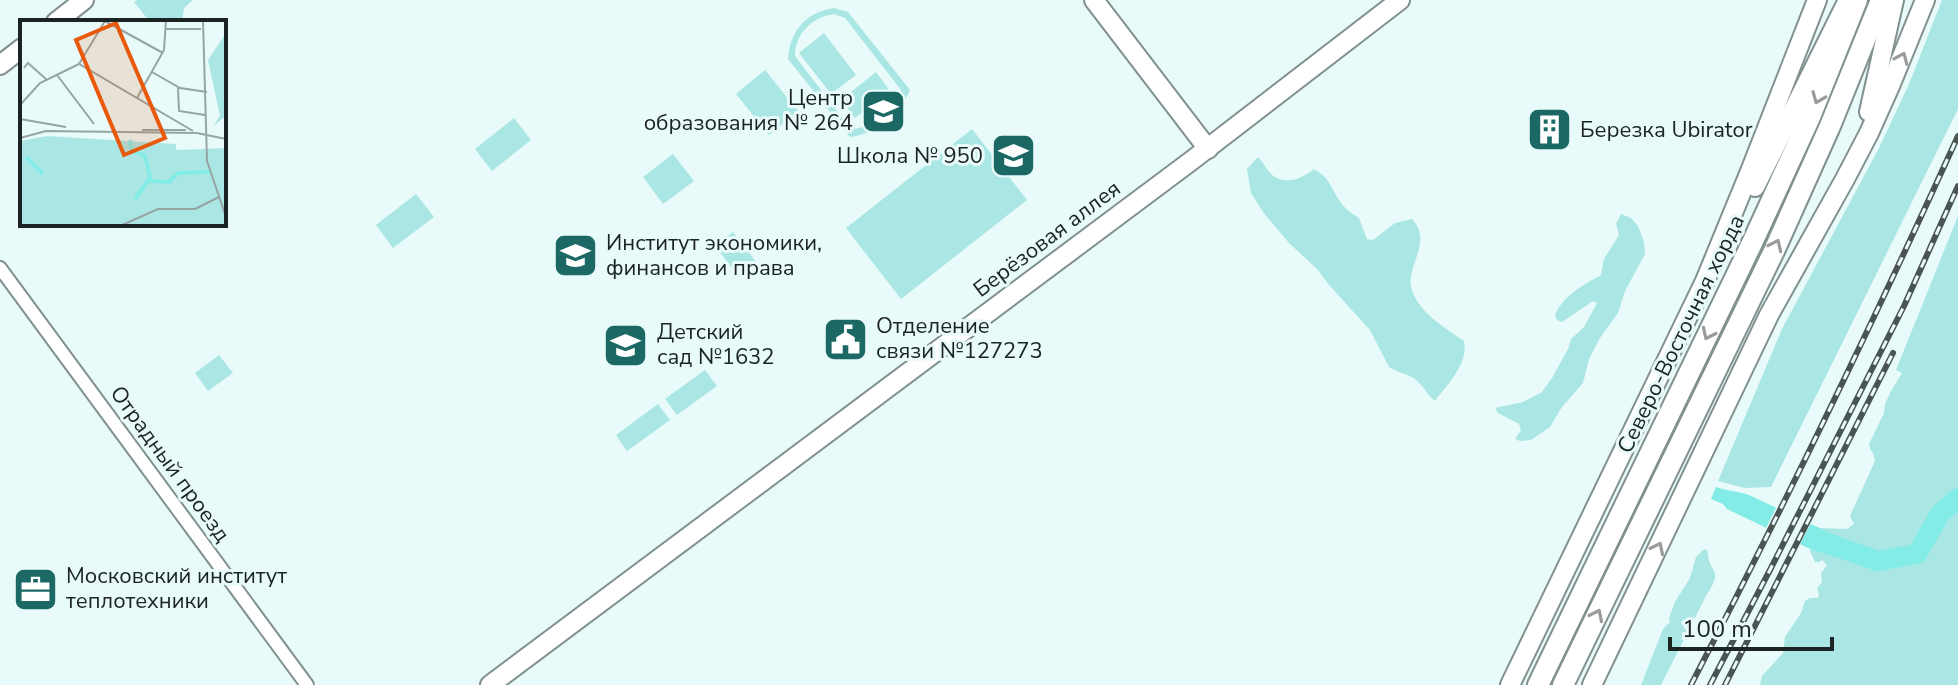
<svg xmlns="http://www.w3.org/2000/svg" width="1958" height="685" viewBox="0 0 1958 685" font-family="'Nunito Sans',sans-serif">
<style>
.green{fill:#aae7e4;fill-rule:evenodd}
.water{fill:#83ece7}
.pier{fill:#e8faf9}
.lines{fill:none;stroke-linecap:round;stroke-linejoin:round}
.river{stroke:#83ece7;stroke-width:20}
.street-casing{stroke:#809190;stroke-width:16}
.secondary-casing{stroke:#809190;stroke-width:22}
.primary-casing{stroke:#809190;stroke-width:24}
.street{stroke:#fff;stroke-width:12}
.secondary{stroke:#fff;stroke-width:18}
.primary{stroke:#fff;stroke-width:20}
.rail-casing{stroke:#4a5453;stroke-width:6}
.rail{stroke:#e8faf9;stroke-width:3;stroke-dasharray:9;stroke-linecap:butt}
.oneway{stroke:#999c9c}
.labels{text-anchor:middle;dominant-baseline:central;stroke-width:6;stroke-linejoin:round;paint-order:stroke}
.poi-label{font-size:22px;fill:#1c2323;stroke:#e8faf9;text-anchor:start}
.street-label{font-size:22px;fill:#1c2323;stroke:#e8faf9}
.inset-river{fill:none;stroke:#83ece7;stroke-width:4}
.inset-road{fill:none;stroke:#96a4a3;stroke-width:2}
.view{fill:#e8590c;fill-opacity:0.15;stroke:#e8590c;stroke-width:4}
.inset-edge{fill:none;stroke:#1c2323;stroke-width:4}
</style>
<rect width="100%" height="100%" fill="#e8faf9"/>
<g class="green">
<polygon points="137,0 192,0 192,1 184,8 182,22 150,22 134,2"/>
<polygon points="1942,0 1958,0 1958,109 1771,487 1745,488 1718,481 1782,329 1879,148 1909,84"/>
<path d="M834,8L848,12L910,90C900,113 876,134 850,137L788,59C790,31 806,12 834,8ZM834,14L845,18L901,90C894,108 872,129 851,129L795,56C795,34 812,17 834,14Z"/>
<polygon points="824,33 856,75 831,94 799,53"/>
<polygon points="765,70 798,111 769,135 736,94"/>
<polygon points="876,72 890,91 855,118 841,100"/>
<polygon points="514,118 531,140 492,171 475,149"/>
<polygon points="972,129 1027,200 901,299 846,228"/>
<polygon points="673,154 694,181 663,204 643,177"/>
<path d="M1258,157C1263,162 1266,169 1271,174C1284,186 1302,179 1314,169C1330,178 1330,186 1339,200C1344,208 1351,213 1359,218L1367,239L1373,240L1395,223L1412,219C1433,241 1407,265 1411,286C1416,311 1444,327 1464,341C1469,363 1448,384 1435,401C1427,395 1423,385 1415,379C1407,373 1397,373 1389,367L1370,330L1330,286L1317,269L1289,243L1263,212L1251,193L1247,169Z"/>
<polygon points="416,194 434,217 393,248 376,225"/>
<path d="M1621,214L1631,218L1638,226L1644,242L1645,254L1625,291L1618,313L1600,338L1589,359L1583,383L1562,407L1550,427L1531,440L1520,441L1515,439L1521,430L1519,424L1498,413L1495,408L1523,402L1542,392L1552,378L1568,349L1571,339L1584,327L1597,303L1593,301L1562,322L1557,320L1555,315C1564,295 1583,285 1601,275L1604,259L1619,235L1616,224Z"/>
<polygon points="1958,216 1958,685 1760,685 1762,676 1783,653 1785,637 1801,613 1805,601 1810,598 1817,598 1819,596 1817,588 1822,582 1821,573 1827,565 1822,560 1819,562 1815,562 1810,551 1820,528 1847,529 1854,524 1850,516 1875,461 1873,453 1870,449 1869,444 1884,413 1885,404 1891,391 1902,373 1896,370"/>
<polygon points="733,232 757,263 739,277 715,246"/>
<polygon points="219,355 233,373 208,391 195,373"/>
<polygon points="705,370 717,386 677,415 665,399"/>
<polygon points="658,404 670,420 627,451 616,435"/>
<path d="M1706,549L1708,552C1708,574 1725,568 1707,594L1661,685H1641L1663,629L1670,622L1669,618L1675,602L1690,578L1696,557L1703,550Z"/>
</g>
<path class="water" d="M1716,487C1727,491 1738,491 1749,495L1843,539L1836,557L1810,549L1727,509L1723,504L1711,499Z"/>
<polygon class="pier" points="1778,504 1812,521 1798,548 1764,532"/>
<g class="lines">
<polyline class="river" points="1815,539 1878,561 1917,554 1940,514 1958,498"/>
<defs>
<polyline id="street" points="0,268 307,685"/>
<g id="secondary">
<polyline points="1094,0 1208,149"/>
<polyline points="56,22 84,0"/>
<polyline points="0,65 22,48"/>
<polyline points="1869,112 1894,0"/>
<polyline points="1755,187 1848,0"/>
<polyline points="490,685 1191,161 1400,0"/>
<polyline points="1510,685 1705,281 1751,169 1817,0"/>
<polyline points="1592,685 1769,315 1845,179 1869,133 1890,86 1925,0"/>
</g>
<g id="primary">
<polyline points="1538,685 1753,241 1810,117 1857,0"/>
<polyline points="1563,685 1774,251 1830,126 1881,0"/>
</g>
</defs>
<use href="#street" class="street-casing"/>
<use href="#secondary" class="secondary-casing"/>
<use href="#primary" class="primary-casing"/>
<use href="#street" class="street"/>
<use href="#secondary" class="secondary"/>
<use href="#primary" class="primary"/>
<defs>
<g id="rail">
<path d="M1691,685C1785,504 1874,321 1958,136"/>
<polyline points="1710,685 1771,568 1904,306 1958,186"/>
<polyline points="1725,685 1893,353"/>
</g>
</defs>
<use href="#rail" class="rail-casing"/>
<use href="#rail" class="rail"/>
</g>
<defs><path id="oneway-chevron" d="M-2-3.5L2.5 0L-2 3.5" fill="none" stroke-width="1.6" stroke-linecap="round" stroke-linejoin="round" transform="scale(2)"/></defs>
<g class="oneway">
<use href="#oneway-chevron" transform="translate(1902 58) rotate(-67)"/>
<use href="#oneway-chevron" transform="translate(1818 98) rotate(112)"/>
<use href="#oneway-chevron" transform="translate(1776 245) rotate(-65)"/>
<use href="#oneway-chevron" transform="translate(1708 334) rotate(116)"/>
<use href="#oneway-chevron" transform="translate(1658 548) rotate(-64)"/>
<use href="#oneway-chevron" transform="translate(1597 615) rotate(-64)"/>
</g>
<defs>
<symbol id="school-square" viewBox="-11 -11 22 22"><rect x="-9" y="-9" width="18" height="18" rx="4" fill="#1b6865" stroke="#e8faf9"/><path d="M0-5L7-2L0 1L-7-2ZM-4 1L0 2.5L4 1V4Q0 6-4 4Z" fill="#fff"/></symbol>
<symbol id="building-square" viewBox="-11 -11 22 22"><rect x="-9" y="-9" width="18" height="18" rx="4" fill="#1b6865" stroke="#e8faf9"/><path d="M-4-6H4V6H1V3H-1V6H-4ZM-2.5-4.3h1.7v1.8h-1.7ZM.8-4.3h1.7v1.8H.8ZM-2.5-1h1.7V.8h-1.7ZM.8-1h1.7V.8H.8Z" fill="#fff"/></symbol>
<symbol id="university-square" viewBox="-11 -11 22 22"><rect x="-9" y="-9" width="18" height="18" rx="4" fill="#1b6865" stroke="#e8faf9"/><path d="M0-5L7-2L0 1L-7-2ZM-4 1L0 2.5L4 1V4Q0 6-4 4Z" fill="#fff"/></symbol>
<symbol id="civic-square" viewBox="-11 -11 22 22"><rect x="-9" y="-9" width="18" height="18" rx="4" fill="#1b6865" stroke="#e8faf9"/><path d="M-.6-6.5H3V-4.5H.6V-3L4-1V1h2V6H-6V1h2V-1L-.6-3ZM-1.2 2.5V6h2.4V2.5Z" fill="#fff"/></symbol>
<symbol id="office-square" viewBox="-11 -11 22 22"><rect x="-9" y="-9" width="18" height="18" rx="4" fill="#1b6865" stroke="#e8faf9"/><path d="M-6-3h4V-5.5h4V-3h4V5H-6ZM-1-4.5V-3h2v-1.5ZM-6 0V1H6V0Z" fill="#fff"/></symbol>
</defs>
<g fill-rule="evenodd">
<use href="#school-square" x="858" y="86" width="51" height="51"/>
<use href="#building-square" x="1524" y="104" width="51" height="51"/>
<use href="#school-square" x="988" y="130" width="51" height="51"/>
<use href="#university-square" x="550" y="230" width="51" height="51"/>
<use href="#civic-square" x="820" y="314" width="51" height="51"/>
<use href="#school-square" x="600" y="320" width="51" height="51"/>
<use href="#office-square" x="10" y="564" width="51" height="51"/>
</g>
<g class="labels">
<g class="poi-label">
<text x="853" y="98" text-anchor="end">Центр<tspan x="853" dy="25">образования № 264</tspan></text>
<text x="1580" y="130">Березка Ubirator</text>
<text x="983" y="156" text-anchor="end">Школа № 950</text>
<text x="606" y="243">Институт экономики,<tspan x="606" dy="25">финансов и права</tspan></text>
<text x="876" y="326">Отделение<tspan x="876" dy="25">связи №127273</tspan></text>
<text x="657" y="332">Детский<tspan x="657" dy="25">сад №1632</tspan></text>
<text x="66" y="576">Московский институт<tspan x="66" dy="25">теплотехники</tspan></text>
</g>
<g class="street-label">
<text transform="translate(1047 239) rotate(-37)">Берёзовая аллея</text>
<text transform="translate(1681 334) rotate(-64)">Северо-Восточная хорда</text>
<text transform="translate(170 464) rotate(54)">Отрадный проезд</text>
</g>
</g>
<g transform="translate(20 20)">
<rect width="206" height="206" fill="#e8faf9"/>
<path d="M204,16L206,96L193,106L200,96L188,40ZM27,116L156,124V130L206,128V206H0V121Z" fill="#aae7e4"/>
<path class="inset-river" d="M110,120L111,130L125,136L131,161L149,162L158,153L190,152M6,137L23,154M115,179L129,159"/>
<path class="inset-road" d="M83,0L143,33M183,0L187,141L206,197M146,9H181M59,44L85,1M4,48L8,43L27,60M132,52L160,68L187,72M37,55L74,104M158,68L159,91L185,95M117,78L144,30L146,0M0,85L20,63L59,44L173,111M0,99L46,107M122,110H166M0,118L26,111L177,113L206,119M175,189L199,177M100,206L138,189H175"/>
<path class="view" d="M96,3L145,118L104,135L56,20Z"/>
<rect width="206" height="206" class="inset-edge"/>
</g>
<path d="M1670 637v12h162v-12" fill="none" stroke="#1c2323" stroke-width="4"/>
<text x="1682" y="637" font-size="24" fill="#1c2323" stroke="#e8faf9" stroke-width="6" paint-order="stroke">100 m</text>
</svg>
